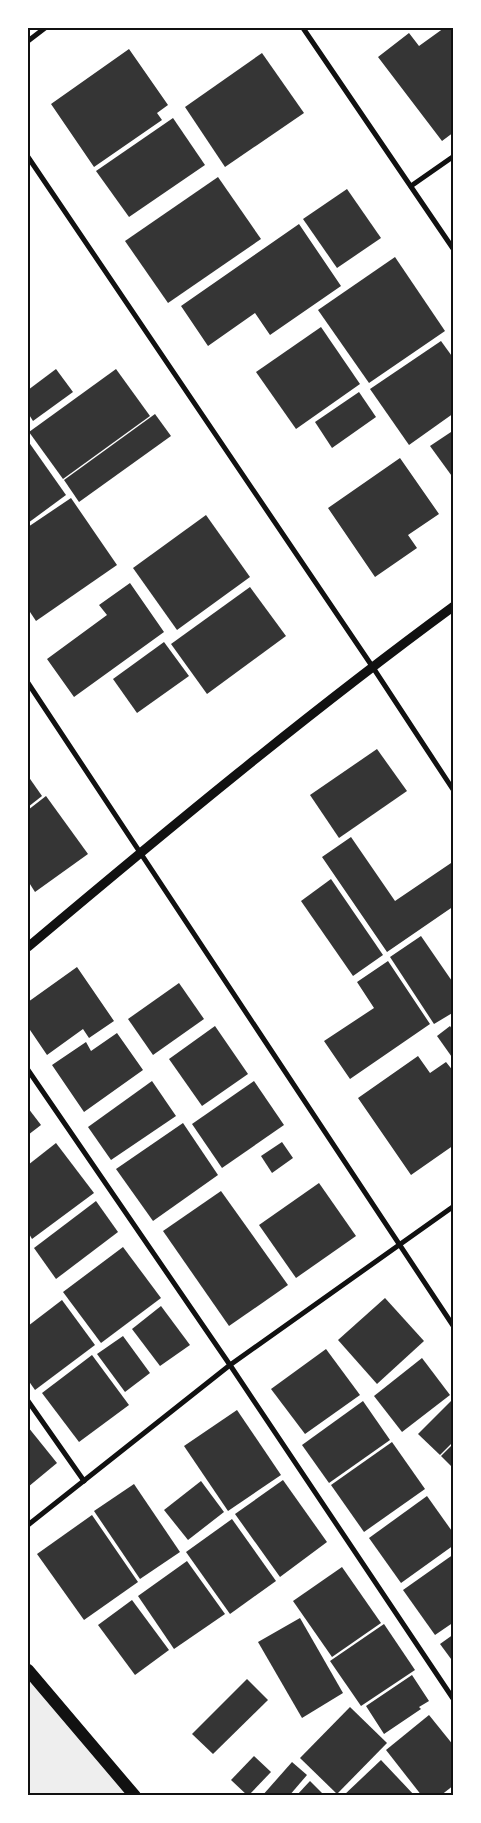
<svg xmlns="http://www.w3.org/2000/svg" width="481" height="1823" viewBox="0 0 481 1823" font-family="'Zilla Slab',serif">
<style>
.green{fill:#eee}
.building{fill:#353535}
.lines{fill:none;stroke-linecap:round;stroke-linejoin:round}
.minor{stroke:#111;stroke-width:5}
.tertiary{stroke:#111;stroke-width:9}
.primary{stroke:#111;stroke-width:12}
.neatline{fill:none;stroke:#111;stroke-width:2}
</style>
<rect width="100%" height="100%" fill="#fff"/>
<polygon class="green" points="28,1675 133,1795 28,1795"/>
<g class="building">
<polygon points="444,28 454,28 454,132 442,141 378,57 409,33 419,46"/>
<polygon points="129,49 168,105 157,113 162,120 94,167 51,104"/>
<polygon points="262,53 304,113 225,167 185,107"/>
<polygon points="173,118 205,165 129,217 96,171"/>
<polygon points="218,177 261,239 168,303 125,241"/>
<polygon points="347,189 381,238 337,268 303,219"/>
<polygon points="299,224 341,286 270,335 255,313 208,346 181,306"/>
<polygon points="395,257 445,331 369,383 318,310"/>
<polygon points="321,327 360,384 296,429 256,372"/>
<polygon points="441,341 454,359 454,413 409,445 370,389"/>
<polygon points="56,369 73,392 33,421 28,413 28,390"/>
<polygon points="116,369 150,416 63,479 29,432"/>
<polygon points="359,392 376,417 332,448 315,422"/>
<polygon points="155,414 171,436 79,502 64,480"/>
<polygon points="454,430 454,479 430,446"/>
<polygon points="28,441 66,495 28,523"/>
<polygon points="400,458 439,514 408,535 417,548 375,577 328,508"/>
<polygon points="71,498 117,565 36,621 28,609 28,527"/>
<polygon points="206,515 250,577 177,630 133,568"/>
<polygon points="130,583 164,632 74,697 47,659 107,615 99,605"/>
<polygon points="250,587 286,636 207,694 171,644"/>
<polygon points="164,642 189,676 137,713 113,679"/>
<polygon points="377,749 407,791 339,838 310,795"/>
<polygon points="28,776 42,796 28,807"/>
<polygon points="46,796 88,854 35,892 28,881 28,810"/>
<polygon points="351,837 395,901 454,861 454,906 387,952 322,857"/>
<polygon points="331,879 383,955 353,976 301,901"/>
<polygon points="421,936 454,984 454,1012 434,1024 390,957"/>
<polygon points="388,961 430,1024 350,1079 324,1041 374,1008 357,982"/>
<polygon points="77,967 114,1021 89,1038 83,1029 47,1055 28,1027 28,1002"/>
<polygon points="179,983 204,1019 153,1055 128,1019"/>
<polygon points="215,1026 248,1074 202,1106 169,1059"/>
<polygon points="450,1026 454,1032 454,1060 437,1036"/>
<polygon points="117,1033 143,1070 84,1112 52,1065 86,1042 91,1051"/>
<polygon points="418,1056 430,1073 446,1062 454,1072 454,1145 411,1175 358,1098"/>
<polygon points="152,1081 176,1116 111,1160 88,1127"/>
<polygon points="254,1081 284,1125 222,1168 192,1124"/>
<polygon points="28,1108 41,1125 28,1135"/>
<polygon points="183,1123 218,1175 153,1221 116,1169"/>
<polygon points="282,1142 293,1158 272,1173 261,1156"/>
<polygon points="56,1143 94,1193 32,1239 28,1232 28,1165"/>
<polygon points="319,1183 356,1236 296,1278 259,1225"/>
<polygon points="221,1191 288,1285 229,1326 163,1231"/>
<polygon points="96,1201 118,1232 56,1279 34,1248"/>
<polygon points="123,1247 161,1298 101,1343 63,1292"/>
<polygon points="385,1298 424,1341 377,1384 338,1340"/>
<polygon points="62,1300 95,1345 35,1390 28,1380 28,1326"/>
<polygon points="161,1306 190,1345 160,1366 132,1329"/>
<polygon points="123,1336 150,1373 125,1392 97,1354"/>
<polygon points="326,1349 360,1395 305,1434 271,1389"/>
<polygon points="92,1355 129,1405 79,1442 42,1393"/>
<polygon points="422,1358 450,1395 402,1432 374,1396"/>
<polygon points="454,1398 454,1441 440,1455 418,1434"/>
<polygon points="363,1401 390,1440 329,1483 302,1445"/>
<polygon points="237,1410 281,1475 228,1511 184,1446"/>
<polygon points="28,1427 57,1463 28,1487"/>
<polygon points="392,1442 425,1489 364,1532 331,1485"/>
<polygon points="454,1443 454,1469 441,1456"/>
<polygon points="283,1480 327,1542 280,1577 235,1514"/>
<polygon points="201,1481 224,1512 188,1540 164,1510"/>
<polygon points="134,1484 180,1552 140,1579 94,1511"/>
<polygon points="427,1496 454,1534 454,1545 401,1583 369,1538"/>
<polygon points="92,1515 138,1582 84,1620 37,1554"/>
<polygon points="232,1519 276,1581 230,1614 186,1552"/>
<polygon points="454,1554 454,1622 435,1635 403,1590"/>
<polygon points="187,1561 225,1614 174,1649 138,1596"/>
<polygon points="342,1567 381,1623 332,1657 293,1601"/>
<polygon points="132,1600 169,1650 135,1675 98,1625"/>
<polygon points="300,1618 343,1693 302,1718 258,1642"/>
<polygon points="384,1624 415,1670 361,1706 330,1661"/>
<polygon points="454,1634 454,1663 440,1644"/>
<polygon points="412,1675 429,1701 419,1707 421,1709 384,1734 366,1706"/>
<polygon points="247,1679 268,1700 213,1754 192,1734"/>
<polygon points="350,1707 387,1743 337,1794 300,1758"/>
<polygon points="429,1715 454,1746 454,1785 440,1796 422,1796 386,1750"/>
<polygon points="254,1756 271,1772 248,1796 231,1780"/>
<polygon points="381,1760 415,1796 343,1796"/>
<polygon points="292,1762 307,1775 289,1796 262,1796"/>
<polygon points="310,1781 325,1796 296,1796"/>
</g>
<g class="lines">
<g class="minor">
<polyline points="303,28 454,250"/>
<polyline points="28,41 45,28"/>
<polyline points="28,157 372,666 454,791"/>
<polyline points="411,186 454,156"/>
<polyline points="28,683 454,1327"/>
<polyline points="28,1070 230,1365 454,1700"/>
<polyline points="28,1401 84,1481"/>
<polyline points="28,1525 230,1365 454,1206"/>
</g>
<path class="tertiary" d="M28,947C167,830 307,714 454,606"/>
<polyline class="primary" points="28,1670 135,1796"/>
</g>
<rect width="481" height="1823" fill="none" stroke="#ffffff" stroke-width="58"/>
<rect x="29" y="29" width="423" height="1765" class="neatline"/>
</svg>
